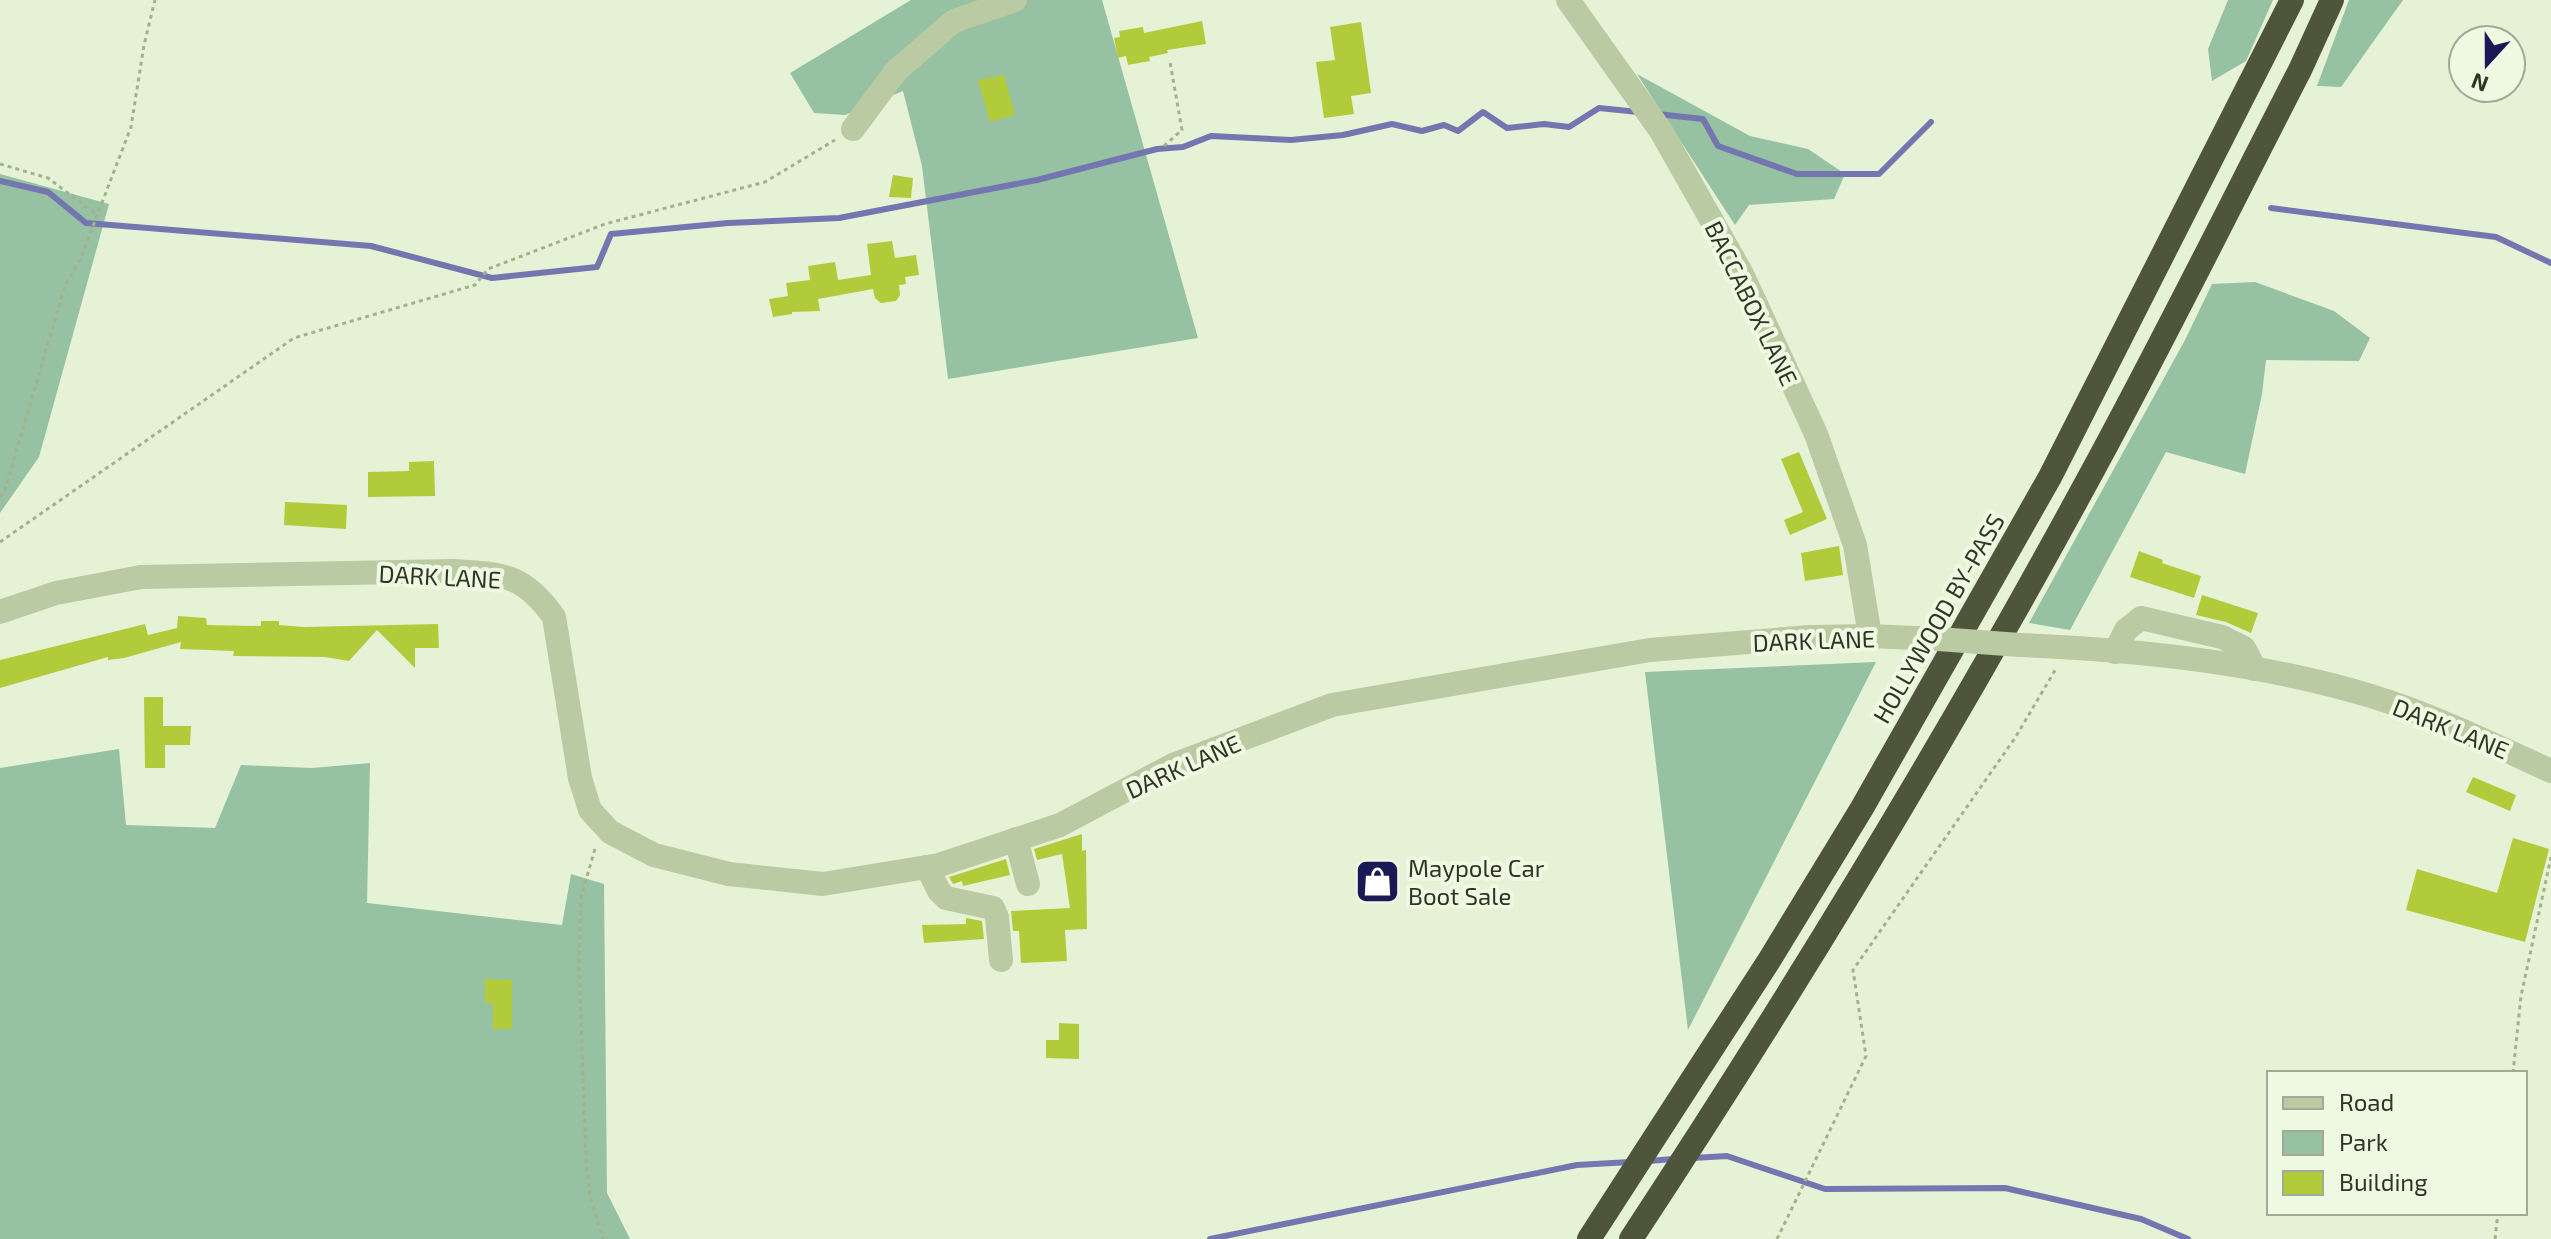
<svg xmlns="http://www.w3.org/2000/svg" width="2551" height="1239" viewBox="0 0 2551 1239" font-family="'Exo 2',sans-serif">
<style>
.green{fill:#96c1a2}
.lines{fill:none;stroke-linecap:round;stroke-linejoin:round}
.stream{stroke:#7476af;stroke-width:6}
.building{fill:#b1cb3b}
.path{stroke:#a4b28a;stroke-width:3;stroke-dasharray:4 4;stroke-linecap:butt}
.minor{stroke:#bacaa2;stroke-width:24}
.highway{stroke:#4f553b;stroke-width:24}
.minor-bridge{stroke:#bacaa2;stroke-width:24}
.labels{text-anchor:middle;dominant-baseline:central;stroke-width:8;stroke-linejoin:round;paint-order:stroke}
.street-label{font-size:24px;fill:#303425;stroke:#eef9e2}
.poi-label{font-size:24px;fill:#303425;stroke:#eef9e2;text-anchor:start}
</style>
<rect width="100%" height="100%" fill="#e5f2d6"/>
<g class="green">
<polygon points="911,0 1102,0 1198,338 948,379 922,166 903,91 845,115 814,113 790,73"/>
<polygon points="2228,0 2273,0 2246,61 2212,81 2208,49"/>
<polygon points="2349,0 2403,0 2341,87 2317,86"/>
<polygon points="1637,74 1750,136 1808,149 1845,174 1834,199 1749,205 1735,225"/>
<polygon points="0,174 109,204 39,457 0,513"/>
<polygon points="2255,282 2334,311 2370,338 2359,361 2266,360 2262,394 2245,474 2166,452 2070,630 2029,623 2185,340 2212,284"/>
<polygon points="1876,662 1688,1030 1645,672"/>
<polygon points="119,749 126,825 215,828 241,765 312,768 370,763 367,903 562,925 571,874 604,884 607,1193 630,1239 0,1239 0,768"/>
</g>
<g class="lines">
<g class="stream">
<polyline points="1657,114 1703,119 1718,146 1797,174 1879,174 1931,122"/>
<polyline points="0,181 48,192 86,223 371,246 492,278 597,267 611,234 728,223 839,218 1037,180 1157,149 1183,147 1211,136 1291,140 1343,135 1392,124 1422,131 1444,125 1458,131 1483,112 1507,128 1544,124 1569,127 1599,108 1638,112"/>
<polyline points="2271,208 2496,237 2551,263"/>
<polyline points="1693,1158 1727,1156 1825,1189 2005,1188 2141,1219 2188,1239"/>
<polyline points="1649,1161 1673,1159"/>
<polyline points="1210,1239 1577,1165 1630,1162"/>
</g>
</g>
<g class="building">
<polygon points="1202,21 1206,44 1167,50 1168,53 1149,57 1150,61 1128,65 1126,56 1118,58 1114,38 1120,37 1119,31 1143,27 1144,33"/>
<polygon points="1361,22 1371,93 1351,96 1354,114 1324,118 1316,62 1335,60 1330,27"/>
<polygon points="1004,75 1015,115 990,122 978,80"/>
<polygon points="893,175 913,178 911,198 889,197"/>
<polygon points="892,241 895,258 916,255 919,275 905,277 906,284 899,285 900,295 896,301 881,303 875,298 873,289 818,299 820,311 792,312 792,314 773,317 769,299 788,296 786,283 810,280 808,266 835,262 838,280 871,275 867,244"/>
<polygon points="1799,452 1827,519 1790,535 1784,520 1803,512 1781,459"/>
<polygon points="434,461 435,496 368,497 368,472 409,471 409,462"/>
<polygon points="285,502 347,505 346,529 284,525"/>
<polygon points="1839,546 1843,575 1805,581 1801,553"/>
<polygon points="2139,551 2163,560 2162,563 2201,576 2194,598 2130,577"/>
<polygon points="2202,595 2258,613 2251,633 2226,622 2196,615"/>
<polygon points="178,616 206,618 207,625 261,626 261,621 279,621 279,625 304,627 438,624 439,648 415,648 415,668 377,630 349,661 325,657 233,656 234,651 180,649 181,642 124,658 108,660 108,657 0,688 0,660 145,624 148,635 177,628"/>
<polygon points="144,697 163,697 163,726 191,726 190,745 165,745 165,768 145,768"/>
<polygon points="2473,777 2516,795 2510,811 2466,792"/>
<polygon points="1082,834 1082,851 1086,850 1087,929 1065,930 1067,961 1021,963 1019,931 1013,931 1011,911 1070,908 1062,854 1037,860 1034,849"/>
<polygon points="2513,838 2549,849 2525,942 2406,910 2417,869 2497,893"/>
<polygon points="1006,859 1010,875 963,886 962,881 953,884 949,877"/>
<polygon points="966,918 982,921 984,939 924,943 922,925 966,924"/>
<polygon points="485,979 512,980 512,1029 493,1029 493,1003 485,1003"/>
<polygon points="1059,1023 1079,1024 1079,1059 1046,1058 1046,1040 1059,1040"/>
</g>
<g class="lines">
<g class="path">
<polyline points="1164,146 1182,130 1170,62"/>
<polyline points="0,164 48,178 97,215"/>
<polyline points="0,497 4,493 65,286 80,260 131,127 144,45 155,0"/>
<polyline points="0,542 294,338 475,285 488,269 605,224 765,182 835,140"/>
<polyline points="595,849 581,897 579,966 586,1158 590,1196 603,1239"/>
<polyline points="2513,1073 2521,996 2551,857"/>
<polyline points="1777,1239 1866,1056 1853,970 2015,738 2057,667"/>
<polyline points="2495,1239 2498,1213"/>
</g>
<g class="minor">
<polyline points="1568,0 1661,131 1742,274 1816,434 1855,545 1870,636"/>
<polyline points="853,129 896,71 954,21 1015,0"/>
<path d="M0,612L56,593L141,577L453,571C503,574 523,574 554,617L580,778L590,810L610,832L654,855L729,874L823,884L939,865L1060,825L1173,765L1332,705L1650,650L1810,637L1870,636L1938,639"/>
<path d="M2020,645C2137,650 2258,662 2371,696C2433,715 2492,744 2551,771"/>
<polyline points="2115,652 2126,630 2141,618 2222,637 2244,648 2255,669"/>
<polyline points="1016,839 1028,884"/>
<polyline points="927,867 939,891 946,898 993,908 997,917 1001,960"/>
</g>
<g class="highway">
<polyline points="1589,1239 1770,959 1862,808 2050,477 2292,0"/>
<path d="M1631,1239C1792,994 1945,743 2085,485C2160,348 2229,208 2300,70L2332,0"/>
</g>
<polyline class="minor-bridge" points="1938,639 2020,645"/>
</g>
<defs>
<symbol id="shop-square" viewBox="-11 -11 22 22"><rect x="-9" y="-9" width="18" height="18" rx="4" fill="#191956" stroke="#eef9e2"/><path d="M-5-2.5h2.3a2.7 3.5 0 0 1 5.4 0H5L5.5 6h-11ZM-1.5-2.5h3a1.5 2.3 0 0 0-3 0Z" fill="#fff"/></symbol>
</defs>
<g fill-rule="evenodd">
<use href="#shop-square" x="1352" y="856" width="51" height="51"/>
</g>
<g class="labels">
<g class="street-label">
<text transform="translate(1752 303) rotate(64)">BACCABOX LANE</text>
<text transform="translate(440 576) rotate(3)">DARK LANE</text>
<text transform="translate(1938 618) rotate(-60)">HOLLYWOOD BY-PASS</text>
<text transform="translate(1814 640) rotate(-2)">DARK LANE</text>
<text transform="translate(2451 728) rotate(22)">DARK LANE</text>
<text transform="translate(1183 766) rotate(-24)">DARK LANE</text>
</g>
<g class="poi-label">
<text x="1408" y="867">Maypole Car<tspan x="1408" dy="28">Boot Sale</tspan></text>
</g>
</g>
<rect x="2267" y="1071" width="260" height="144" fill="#eef9e2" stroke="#a2aa96" stroke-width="2"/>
<rect x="2283" y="1097" width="40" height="12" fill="#bacaa2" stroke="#a2aa96" stroke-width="2"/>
<text x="2339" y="1111" font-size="24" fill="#303425">Road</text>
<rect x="2283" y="1131" width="40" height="24" fill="#96c1a2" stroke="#a2aa96" stroke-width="2"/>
<text x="2339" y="1151" font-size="24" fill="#303425">Park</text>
<rect x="2283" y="1171" width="40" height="24" fill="#b1cb3b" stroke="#a2aa96" stroke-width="2"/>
<text x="2339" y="1191" font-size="24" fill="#303425">Building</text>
<g transform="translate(2487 64) rotate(201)"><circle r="38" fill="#eef9e2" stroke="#a2aa96" stroke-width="2"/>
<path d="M0-6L14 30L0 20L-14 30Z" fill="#191956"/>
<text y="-12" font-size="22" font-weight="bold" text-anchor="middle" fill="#303425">N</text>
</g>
</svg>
